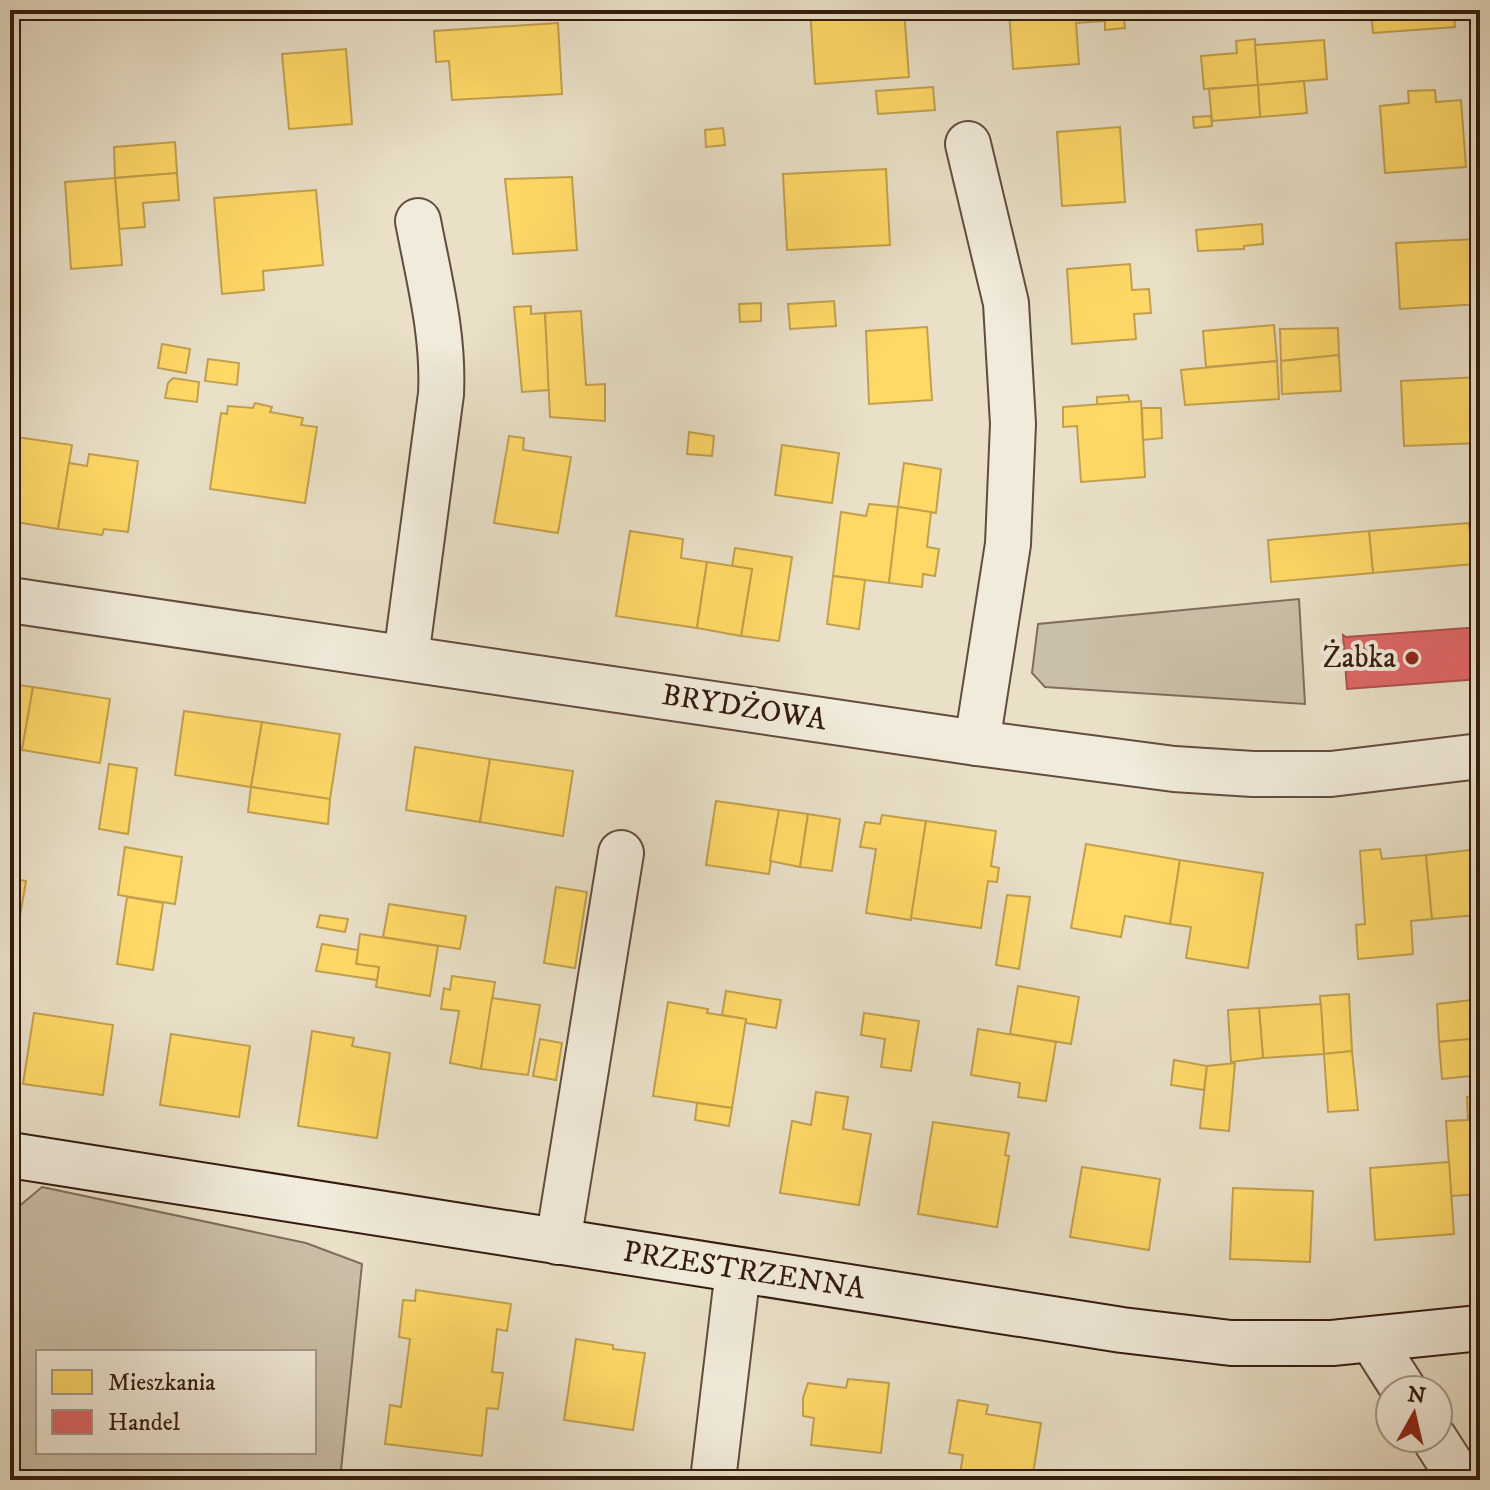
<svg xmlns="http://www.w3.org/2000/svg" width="1490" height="1490" viewBox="0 0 1490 1490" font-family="'IM FELL DW Pica',serif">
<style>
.green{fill:#cabfa8;stroke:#806d5c;stroke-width:2;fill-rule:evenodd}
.homes{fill:#ffd966;stroke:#c2a04c;stroke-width:2}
.shops{fill:#e06666;stroke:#ad504c;stroke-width:2}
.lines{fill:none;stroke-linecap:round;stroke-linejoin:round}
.street-casing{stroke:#624c3d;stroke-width:48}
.secondary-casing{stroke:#351b0f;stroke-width:48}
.street{stroke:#f1ebdb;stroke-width:44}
.secondary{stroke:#f1ebdb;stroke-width:44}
.poi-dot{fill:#8f2418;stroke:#f1ebdb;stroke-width:3}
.labels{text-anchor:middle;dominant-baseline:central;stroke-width:8;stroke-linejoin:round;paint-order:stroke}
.poi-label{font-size:30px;fill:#351b0f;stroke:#f1ebdb;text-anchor:end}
.street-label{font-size:30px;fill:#351b0f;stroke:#f1ebdb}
</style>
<rect width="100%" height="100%" fill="#e9e0c7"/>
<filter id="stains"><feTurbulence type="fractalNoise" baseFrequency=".0025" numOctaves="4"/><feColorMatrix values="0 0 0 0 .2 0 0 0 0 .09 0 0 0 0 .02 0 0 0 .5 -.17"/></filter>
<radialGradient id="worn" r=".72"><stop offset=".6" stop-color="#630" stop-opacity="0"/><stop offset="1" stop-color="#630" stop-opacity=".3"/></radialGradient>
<g class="green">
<polygon points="1299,599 1305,704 1045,687 1032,673 1038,624"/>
<path d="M42,1187L306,1243L362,1264L340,1480H10V1219L11,1213ZM38,1352H314V1452H38Z"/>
</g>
<g class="homes">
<polygon points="810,10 904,10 909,77 815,84"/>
<polygon points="1009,10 1167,10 1167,15 1124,18 1125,28 1105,30 1105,21 1076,23 1079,64 1013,69"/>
<polygon points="1371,10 1454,10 1455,27 1373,33"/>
<polygon points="558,23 562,94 452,100 449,61 436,62 434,31"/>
<polygon points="1255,39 1258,85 1204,89 1201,56 1237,53 1236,41"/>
<polygon points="1324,40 1327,79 1258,85 1255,45"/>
<polygon points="346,49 352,124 289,129 282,54"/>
<polygon points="1304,81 1307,113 1260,117 1258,85"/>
<polygon points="1258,85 1260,117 1212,121 1209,89"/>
<polygon points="933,87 935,110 878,114 876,91"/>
<polygon points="1435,90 1436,102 1461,100 1466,167 1385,173 1380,106 1409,103 1408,91"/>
<polygon points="1211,116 1212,126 1194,128 1193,117"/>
<polygon points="1120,127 1125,202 1062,206 1057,132"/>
<polygon points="723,128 725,145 706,147 705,130"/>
<polygon points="175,142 177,173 115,178 114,147"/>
<polygon points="886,169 890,245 787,250 783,174"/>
<polygon points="177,173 179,200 143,203 145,227 119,229 115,178"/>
<polygon points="572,177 577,250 513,254 505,179"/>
<polygon points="115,178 122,265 71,269 65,182"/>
<polygon points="316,190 323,265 263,271 264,290 222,294 214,198"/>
<polygon points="1262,224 1263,244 1244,246 1244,249 1198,251 1196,230"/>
<polygon points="1477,239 1480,304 1400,309 1396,243"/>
<polygon points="1130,264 1132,290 1149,289 1151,313 1134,314 1136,339 1072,344 1067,269"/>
<polygon points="834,301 836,326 790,329 788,304"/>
<polygon points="761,303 761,321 740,322 739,304"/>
<polygon points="531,306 531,314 545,313 550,390 522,392 514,307"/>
<polygon points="581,311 586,385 605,384 605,421 550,417 545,313"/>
<polygon points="1274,325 1277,361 1206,367 1203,331"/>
<polygon points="927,327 932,400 869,404 866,331"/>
<polygon points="1338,328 1339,355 1281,361 1280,329"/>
<polygon points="162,344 190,349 186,373 158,368"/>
<polygon points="1339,355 1341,391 1282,394 1281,361"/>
<polygon points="208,359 239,363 237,385 205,381"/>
<polygon points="1277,361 1279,399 1185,405 1181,370"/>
<polygon points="1480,377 1480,443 1404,446 1401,381"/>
<polygon points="173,378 199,382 197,402 165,398 168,383"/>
<polygon points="1128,395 1130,402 1097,405 1097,397"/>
<polygon points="1141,401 1145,477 1081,482 1077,426 1063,427 1063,407"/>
<polygon points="255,403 272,407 270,412 303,418 301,425 317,427 305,503 210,489 221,413 227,414 228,406 253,408"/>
<polygon points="1142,408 1161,408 1162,438 1143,440"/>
<polygon points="689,432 714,436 712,456 687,454"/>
<polygon points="10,436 72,445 58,529 10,521"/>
<polygon points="509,436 524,438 523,450 571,457 558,533 494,523"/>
<polygon points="782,445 839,453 832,503 775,495"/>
<polygon points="89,454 138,461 128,532 104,529 102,535 58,529 69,463 87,466"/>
<polygon points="904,463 941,469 936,513 898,507"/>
<polygon points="869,504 898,507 889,583 833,576 841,512 866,516"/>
<polygon points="898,507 931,512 927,547 939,549 935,576 923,574 922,587 889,583"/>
<polygon points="1469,523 1473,564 1373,573 1369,531"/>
<polygon points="630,531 683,539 681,558 707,562 697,628 616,616"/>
<polygon points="1369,531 1373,573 1271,582 1268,540"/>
<polygon points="735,548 792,557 779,641 741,636 752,569 732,566"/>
<polygon points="707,562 752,569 741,636 697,628"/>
<polygon points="833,576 865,580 859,629 827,624"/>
<polygon points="10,684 33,687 22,750 10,748"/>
<polygon points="33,687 110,699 100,763 22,750"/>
<polygon points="184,711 262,722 251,787 175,775"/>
<polygon points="262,722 340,734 330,799 251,787"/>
<polygon points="415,747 490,759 480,822 406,810"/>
<polygon points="490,759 573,771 563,836 480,822"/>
<polygon points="109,764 137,768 128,834 99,829"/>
<polygon points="251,787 330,799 328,824 248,812"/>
<polygon points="716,801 779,810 769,874 706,865"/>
<polygon points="779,810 808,814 800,867 770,861"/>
<polygon points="808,814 840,819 832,871 800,867"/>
<polygon points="882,815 926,821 911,920 866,913 876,849 860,847 865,822 880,824"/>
<polygon points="926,821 996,831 991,866 999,868 997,882 988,881 981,928 911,918"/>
<polygon points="1086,844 1180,860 1170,924 1125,916 1121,937 1071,928"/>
<polygon points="125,847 182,857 175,904 118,895"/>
<polygon points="1380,849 1382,859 1426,855 1432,919 1411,921 1413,954 1358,959 1356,925 1365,924 1360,851"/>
<polygon points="1480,849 1480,914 1477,915 1470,850"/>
<polygon points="1470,850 1477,915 1432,919 1426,855"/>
<polygon points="1180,860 1263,873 1248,968 1186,958 1191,927 1170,924"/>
<polygon points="10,878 26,881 19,922 10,921"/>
<polygon points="556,887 587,892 575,968 544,963"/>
<polygon points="1007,895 1030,897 1019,969 996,965"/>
<polygon points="127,897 163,903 153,970 117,964"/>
<polygon points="389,904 466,916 460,949 383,937"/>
<polygon points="320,915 348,919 345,932 317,927"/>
<polygon points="360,934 438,946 430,996 376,987 379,967 356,964"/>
<polygon points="322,944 358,950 356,964 379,967 377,980 316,971"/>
<polygon points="452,976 495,982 481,1069 450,1063 459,1011 441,1009 444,988 450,990"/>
<polygon points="1018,986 1079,997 1071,1044 1010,1034"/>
<polygon points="726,991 781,1000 776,1028 746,1023 746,1019 722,1015"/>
<polygon points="1349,994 1352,1051 1324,1054 1320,996"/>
<polygon points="492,998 540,1005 528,1075 481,1069"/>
<polygon points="1480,999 1480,1038 1439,1042 1437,1004"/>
<polygon points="668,1002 708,1009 707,1013 746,1019 732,1108 653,1096"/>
<polygon points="1321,1004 1324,1054 1263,1058 1259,1008"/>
<polygon points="1259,1008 1263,1058 1231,1062 1228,1010"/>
<polygon points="34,1013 113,1025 103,1095 23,1084"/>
<polygon points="864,1013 919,1021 911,1071 881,1067 885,1039 861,1035"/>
<polygon points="978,1029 1056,1042 1046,1101 1018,1097 1020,1083 971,1075"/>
<polygon points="312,1031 354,1038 352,1046 390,1053 377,1138 298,1126"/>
<polygon points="171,1034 250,1046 239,1117 160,1105"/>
<polygon points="1480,1038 1480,1075 1442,1079 1439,1042"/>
<polygon points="540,1039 562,1043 556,1080 533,1076"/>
<polygon points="1352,1051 1358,1110 1328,1112 1324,1054"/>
<polygon points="1174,1060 1207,1066 1204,1090 1171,1085"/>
<polygon points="1235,1063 1229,1131 1200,1128 1207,1066"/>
<polygon points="816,1092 848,1097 843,1129 871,1134 859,1205 780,1193 792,1121 811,1125"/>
<polygon points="1480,1096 1480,1194 1451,1196 1446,1121 1468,1120 1467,1097"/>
<polygon points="697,1103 732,1108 729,1126 695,1120"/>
<polygon points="933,1122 1009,1133 1005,1155 1009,1156 997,1227 918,1214"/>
<polygon points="1449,1162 1454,1234 1375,1240 1370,1168"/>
<polygon points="1082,1167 1160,1179 1149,1250 1070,1237"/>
<polygon points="1233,1188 1313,1191 1310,1262 1230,1259"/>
<polygon points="416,1290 511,1304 507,1331 497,1329 492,1372 503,1373 498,1409 487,1408 482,1456 385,1444 390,1405 401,1407 410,1339 399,1337 403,1300 415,1301"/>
<polygon points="576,1339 613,1345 613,1349 645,1353 633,1430 564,1420"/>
<polygon points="848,1379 889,1383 881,1453 811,1445 814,1418 803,1416 803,1398 808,1383 846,1388"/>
<polygon points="958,1400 988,1405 986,1414 1041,1423 1032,1480 959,1480 963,1455 949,1453"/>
</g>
<polygon class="shops" points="1480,627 1480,679 1347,689 1343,635 1346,637"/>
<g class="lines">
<defs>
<g id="street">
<polyline points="968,144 1006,303 1013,424 1008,544 977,743"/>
<polyline points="10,600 977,743 1174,769 1253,774 1331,774 1480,756"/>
<path d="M406,657L441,394C444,335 429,279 418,221"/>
<polyline points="558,1242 621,853"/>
<polyline points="1372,1340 1404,1390"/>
<polyline points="1434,1438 1461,1480"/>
<polyline points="713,1480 738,1270"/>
</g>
<polyline id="secondary" points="10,1155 1122,1330 1231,1343 1332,1343 1480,1328"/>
</defs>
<use href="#street" class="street-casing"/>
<use href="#secondary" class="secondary-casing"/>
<use href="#street" class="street"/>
<use href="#secondary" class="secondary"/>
</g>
<circle class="poi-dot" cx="1412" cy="658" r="8"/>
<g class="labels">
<g class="poi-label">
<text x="1396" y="658">Żabka</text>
</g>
<g class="street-label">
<text transform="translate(744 708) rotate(9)">BRYDŻOWA</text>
<text transform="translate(744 1271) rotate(9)">PRZESTRZENNA</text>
</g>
</g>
<rect width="1490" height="1490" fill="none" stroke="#e9e0c7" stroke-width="40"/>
<rect x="12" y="12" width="1466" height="1466" fill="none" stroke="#351b0f" stroke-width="4"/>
<rect x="20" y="20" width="1450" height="1450" fill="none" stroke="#351b0f" stroke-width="2"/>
<rect x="36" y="1350" width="280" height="104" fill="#f1ebdb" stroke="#a69889" stroke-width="2"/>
<rect x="52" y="1370" width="40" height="24" fill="#ffd966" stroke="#a69889" stroke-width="2"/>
<text x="108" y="1390" font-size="24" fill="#351b0f">Mieszkania</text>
<rect x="52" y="1410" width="40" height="24" fill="#e06666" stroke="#a69889" stroke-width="2"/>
<text x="108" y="1430" font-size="24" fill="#351b0f">Handel</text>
<g transform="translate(1414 1414) rotate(8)"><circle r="38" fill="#f1ebdb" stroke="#a69889" stroke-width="2"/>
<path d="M0-6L14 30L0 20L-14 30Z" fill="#8f2418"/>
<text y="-12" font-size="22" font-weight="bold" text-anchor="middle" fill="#351b0f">N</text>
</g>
<rect width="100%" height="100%" filter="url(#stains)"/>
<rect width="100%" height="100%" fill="url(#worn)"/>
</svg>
